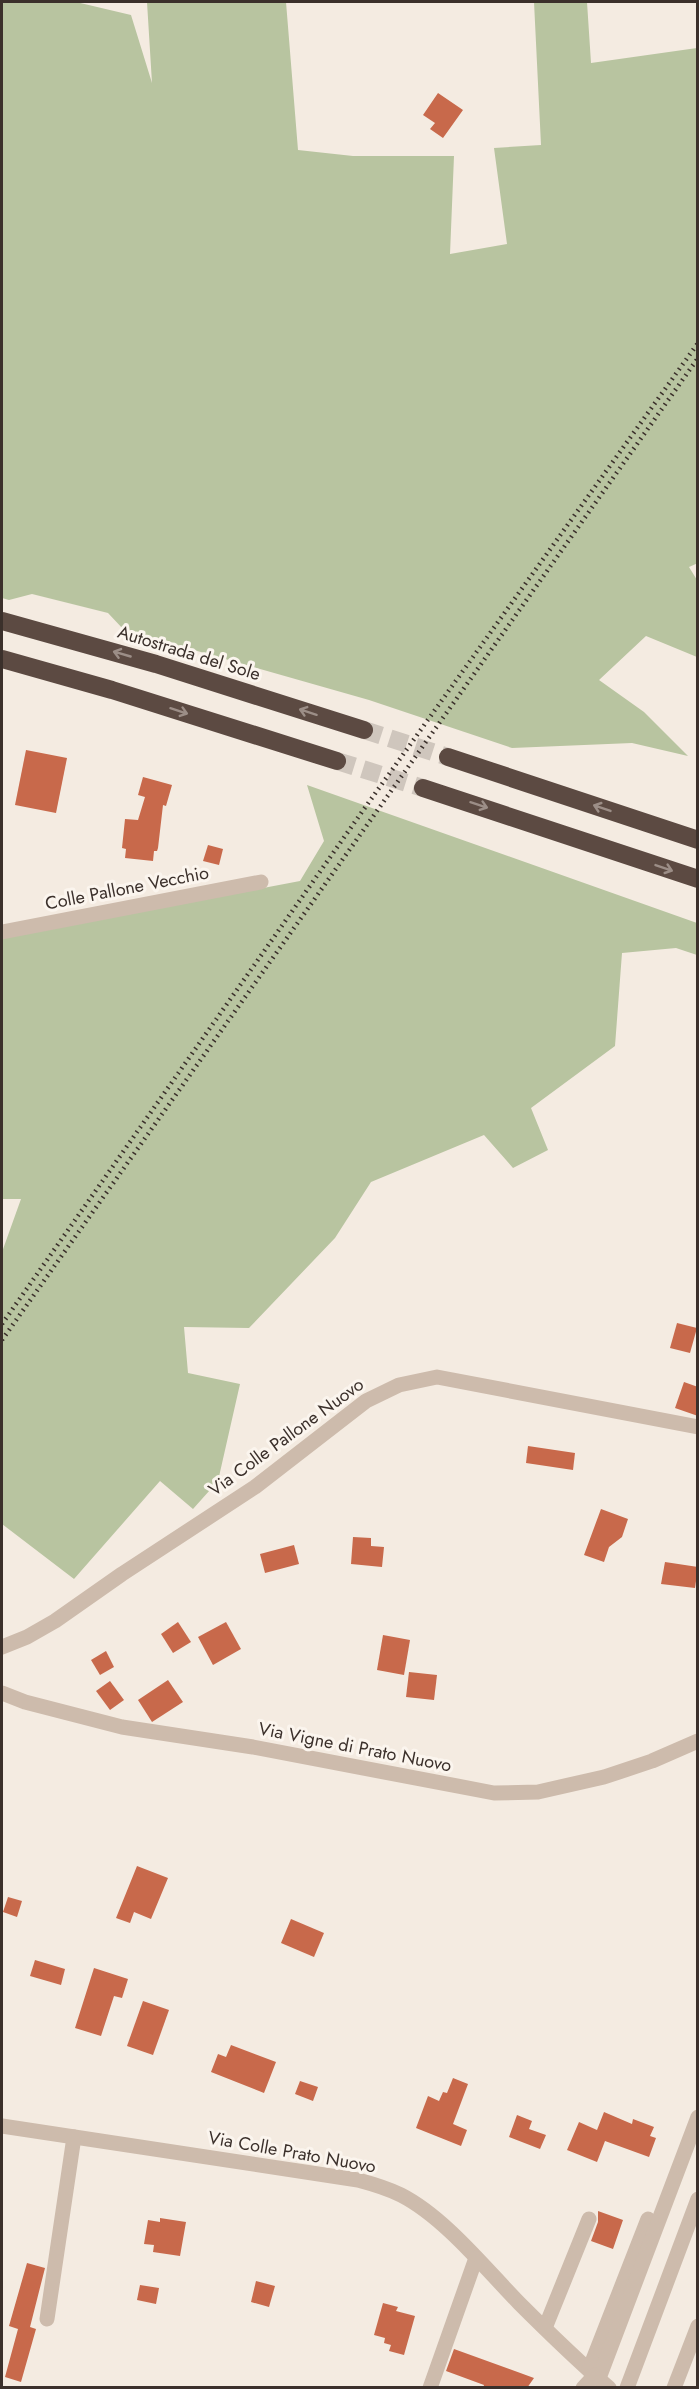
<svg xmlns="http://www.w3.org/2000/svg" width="699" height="2389" viewBox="0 0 699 2389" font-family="Jost,sans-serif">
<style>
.green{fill:#b8c4a0}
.building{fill:#c8694b}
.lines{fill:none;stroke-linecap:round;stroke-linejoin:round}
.highway-tunnel{stroke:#cfc6bd;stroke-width:18;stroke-dasharray:18 9;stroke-linecap:butt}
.minor{stroke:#cdbbac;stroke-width:15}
.highway{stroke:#5c4a42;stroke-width:18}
.rail{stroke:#3b302b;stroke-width:4.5;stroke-dasharray:1.5 4.5;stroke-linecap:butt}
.oneway{stroke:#9c8e87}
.labels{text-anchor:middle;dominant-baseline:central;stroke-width:6;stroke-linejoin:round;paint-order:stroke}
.street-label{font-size:18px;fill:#3b302b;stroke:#fbf5ee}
</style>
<rect width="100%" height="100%" fill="#f4ebe1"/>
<g class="green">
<polygon points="2,2 76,2 131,15 152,83 147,2 286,2 298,150 353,156 454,156 450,254 507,244 494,148 541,145 534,2 587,2 591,63 697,48 698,563 689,567 697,580 697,657 646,636 599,680 644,712 688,756 632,743 512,748 369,700 124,630 108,613 32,594 9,600 2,598"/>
<polygon points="307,785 697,923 697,955 676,948 622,953 615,1046 531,1108 548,1150 513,1168 484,1135 371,1182 335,1238 249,1328 184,1327 188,1373 240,1384 218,1481 193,1509 160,1481 74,1579 2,1524 2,1252 21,1199 2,1199 2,937 300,881 324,841"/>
</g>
<g class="building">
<polygon points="438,93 463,110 443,138 430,129 435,123 423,115"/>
<polygon points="26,750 67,758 56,813 15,805"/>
<polygon points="143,777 172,785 166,806 163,805 158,848 157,851 154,851 153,861 125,858 126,849 122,848 125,819 138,820 145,797 138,795"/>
<polygon points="208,845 223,849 219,865 203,861"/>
<polygon points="677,1323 697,1328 690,1353 670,1348"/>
<polygon points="684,1382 698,1387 698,1416 675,1408"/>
<polygon points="528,1446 575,1453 573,1470 526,1463"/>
<polygon points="601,1509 628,1519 622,1537 609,1547 604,1562 584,1555"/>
<polygon points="353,1537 371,1538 371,1546 384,1547 382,1567 351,1564"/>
<polygon points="294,1545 299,1564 265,1573 260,1554"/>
<polygon points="665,1562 698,1567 695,1588 661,1584"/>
<polygon points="178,1622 191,1642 173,1653 161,1634"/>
<polygon points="226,1622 241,1649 213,1665 198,1637"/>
<polygon points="383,1635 410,1640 404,1675 377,1670"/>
<polygon points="106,1651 114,1667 100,1675 91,1660"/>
<polygon points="409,1672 437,1675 434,1700 406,1697"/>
<polygon points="168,1680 183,1702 152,1722 138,1700"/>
<polygon points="110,1681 124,1700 110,1710 96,1691"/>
<polygon points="137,1866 168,1878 151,1919 134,1912 130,1923 116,1918"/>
<polygon points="8,1897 22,1901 17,1917 3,1912"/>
<polygon points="291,1919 324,1933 314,1957 281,1943"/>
<polygon points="35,1960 65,1969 61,1985 30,1976"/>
<polygon points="94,1968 128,1979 122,1998 114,1996 101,2036 75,2028"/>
<polygon points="143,2001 169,2010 153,2055 127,2046"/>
<polygon points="231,2045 276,2062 264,2093 211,2072 218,2054 226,2057"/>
<polygon points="453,2078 468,2084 453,2124 467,2130 461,2146 416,2128 428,2096 439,2101 443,2092 447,2093"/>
<polygon points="300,2081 318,2087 313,2101 295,2094"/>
<polygon points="604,2112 632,2124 633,2119 654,2127 650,2136 656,2138 649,2157 605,2141 597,2162 567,2150 579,2122 597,2130"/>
<polygon points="517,2115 532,2121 529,2129 546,2135 540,2149 509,2137"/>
<polygon points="598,2211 623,2220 613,2249 591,2241 598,2222"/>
<polygon points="160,2218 186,2222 180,2256 153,2252 154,2245 144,2244 148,2220 160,2222"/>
<polygon points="27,2263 45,2268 30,2327 36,2329 21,2382 5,2377 18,2329 9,2326"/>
<polygon points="256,2281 275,2286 269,2307 251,2302"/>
<polygon points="140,2285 159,2288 156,2304 137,2300"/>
<polygon points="383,2303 398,2307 396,2311 415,2316 404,2355 389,2351 391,2345 384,2343 385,2338 374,2335"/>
<polygon points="454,2349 534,2378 527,2388 483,2388 484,2385 446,2371"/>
</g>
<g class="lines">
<g class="highway-tunnel">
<polyline points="364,730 448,757"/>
<polyline points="337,761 423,788"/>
</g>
<g class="minor">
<polyline points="2,932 261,882"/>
<polyline points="2,1647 27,1637 55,1621 122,1574 255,1487 366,1401 399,1385 437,1377 698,1427"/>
<polyline points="2,1693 25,1702 122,1727 253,1747 494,1793 538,1792 604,1777 652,1761 698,1741"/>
<path d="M2,2126L358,2180C373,2184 387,2188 401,2195C444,2217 485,2268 519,2303C548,2332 578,2361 609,2388"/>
<polyline points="47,2319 74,2137"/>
<polyline points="545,2328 589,2219"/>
<polyline points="589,2370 648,2219"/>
<polyline points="599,2378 698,2117"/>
<polyline points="430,2388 476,2258"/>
<polyline points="583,2388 595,2375"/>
<polyline points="627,2388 698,2199"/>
<polyline points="674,2388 698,2326"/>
</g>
<g class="highway">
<polyline points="2,621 156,664 364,730"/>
<polyline points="2,659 112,690 337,761"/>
<polyline points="448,757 698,840"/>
<polyline points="423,788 698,879"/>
</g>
<g class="rail">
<polyline points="2,1324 364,809 698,343"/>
<polyline points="2,1340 698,358"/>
</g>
</g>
<defs><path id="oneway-shaft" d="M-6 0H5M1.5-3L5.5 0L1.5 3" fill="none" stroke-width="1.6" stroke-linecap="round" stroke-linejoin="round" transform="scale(1.5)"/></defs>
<g class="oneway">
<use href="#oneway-shaft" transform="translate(122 654) rotate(-164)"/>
<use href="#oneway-shaft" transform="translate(179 711) rotate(18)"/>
<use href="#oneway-shaft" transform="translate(308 712) rotate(-162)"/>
<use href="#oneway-shaft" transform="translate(479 805) rotate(18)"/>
<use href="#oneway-shaft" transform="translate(602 808) rotate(-161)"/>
<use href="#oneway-shaft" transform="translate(664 868) rotate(19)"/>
</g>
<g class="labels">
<g class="street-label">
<text transform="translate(189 653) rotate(17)">Autostrada del Sole</text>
<text transform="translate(127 888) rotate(-11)">Colle Pallone Vecchio</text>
<text transform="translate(286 1437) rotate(-36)">Via Colle Pallone Nuovo</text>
<text transform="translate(355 1747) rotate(11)">Via Vigne di Prato Nuovo</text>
<text transform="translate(292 2152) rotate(10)">Via Colle Prato Nuovo</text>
</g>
</g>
<rect width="699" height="2389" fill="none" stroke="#3b302b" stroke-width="6"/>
</svg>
